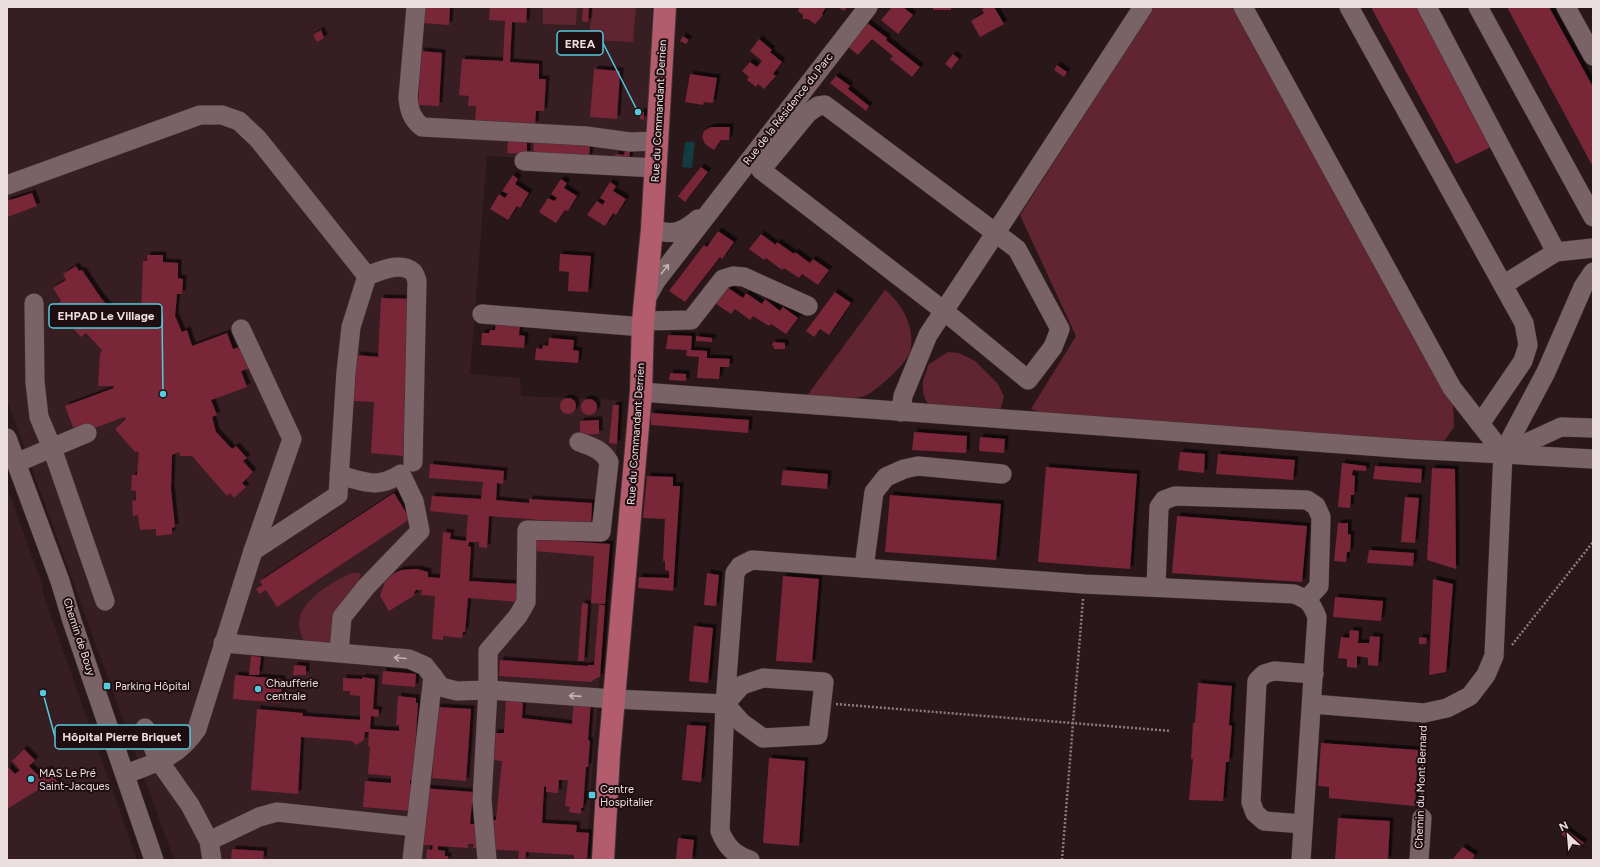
<svg xmlns="http://www.w3.org/2000/svg" width="1600" height="867" viewBox="0 0 1600 867" font-family="Figtree,sans-serif">
<style>
.built{fill:#371e22}
.green{fill:#612531}
.water{fill:#133c42}
.building{fill:#782639;filter:url(#shadow)}
.lines{fill:none;stroke-linecap:round;stroke-linejoin:round}
.minor-casing{stroke:#413335;stroke-width:20}
.major-casing{stroke:#413335;stroke-width:24}
.path{stroke:#8d7d7f;stroke-width:2.5;stroke-dasharray:2 2;stroke-linecap:butt}
.minor{stroke:#7a6366;stroke-width:19}
.major{stroke:#b35c6e;stroke-width:22}
.oneway{stroke:#c3b3b5}
.poi-dot{fill:#54cade;stroke:#1f0e11;stroke-width:1.5}
.labels{text-anchor:middle;dominant-baseline:central;stroke-width:4;stroke-linejoin:round;paint-order:stroke}
.street-label{font-size:11px;fill:#ebdedf;stroke:#1f0e11}
.poi-label{font-size:11px;fill:#ebdedf;stroke:#1f0e11;text-anchor:start}
.leader{fill:none;stroke:#54cade;stroke-width:1.5}
.callout-dot{fill:#54cade;stroke:#1f0e11;stroke-width:1.5}
.callout{fill:#1f0e11;stroke:#54cade;stroke-width:1.5}
.callout-label{font-size:12px;text-anchor:middle;font-weight:bold;fill:#ebdedf}
</style>
<defs>
<filter id="shadow"><feDropShadow dx="3.5" dy="-3.5" stdDeviation="0" flood-color="#0009"/></filter>
</defs>
<rect width="100%" height="100%" fill="#29171a"/>
<g class="built">
<polygon points="7,7 652,7 648,164 487,156 470,374 520,378 521,396 620,400 586,860 174,860 7,400"/>
<polygon points="7,487 42,584 44,596 137,860 7,860"/>
</g>
<g class="green">
<polygon points="543,7 577,7 576,25 543,24"/>
<polygon points="592,7 636,7 633,42 589,40"/>
<polygon points="1154,7 1234,7 1453,403 1454,427 1442,444 1048,415 1031,409 1076,336 1020,215"/>
<path d="M885,290C903,304 916,329 910,352C908,362 877,390 867,395C853,401 821,398 806,397Z"/>
<path d="M948,352L959,353L975,361L998,384L1004,397L999,414C986,413 938,411 929,404C925,401 923,394 923,389C921,380 927,374 928,365Z"/>
<path d="M352,573H359L361,575L335,637L328,646L306,643C282,610 326,585 352,573Z"/>
</g>
<polygon class="water" points="685,142 695,142 692,168 682,167"/>
<g class="building">
<polygon points="423,7 450,7 449,25 422,23"/>
<polygon points="490,7 527,7 526,23 512,22 510,62 539,64 539,79 546,79 544,111 536,111 535,125 475,121 476,106 468,106 469,96 459,95 462,59 503,61 505,21 489,20"/>
<polygon points="583,7 589,7 588,22 582,21"/>
<polygon points="800,7 826,7 822,14 823,15 815,24 808,19 803,19 803,15 798,11"/>
<polygon points="838,7 847,7 844,11"/>
<polygon points="892,7 903,7 913,15 898,34 881,20"/>
<rect x="933" y="7" width="18" height="3"/>
<polygon points="985,7 994,7 1004,24 980,37 971,21 984,13 982,9"/>
<polygon points="1371,7 1419,7 1495,145 1456,164"/>
<polygon points="1507,7 1549,7 1593,87 1593,167"/>
<polygon points="866,22 887,38 886,40 920,67 912,77 890,59 893,56 872,39 858,55 846,45"/>
<polygon points="321,30 324,38 317,42 313,35"/>
<polygon points="683,36 689,40 686,44 680,41"/>
<polygon points="759,39 772,50 770,52 782,62 773,74 776,76 764,89 758,84 756,87 747,80 749,77 742,71 750,62 757,67 762,61 750,51"/>
<polygon points="421,51 442,53 439,106 418,105"/>
<polygon points="953,54 959,59 951,69 945,64"/>
<polygon points="1057,65 1067,72 1064,77 1054,70"/>
<polygon points="594,69 620,71 617,119 590,117"/>
<polygon points="690,74 717,78 713,103 704,102 703,105 685,102"/>
<polygon points="836,76 850,86 848,89 869,106 866,111 830,83"/>
<polygon points="640,112 644,112 644,120 640,119"/>
<polygon points="711,127 730,127 729,140 721,140 714,150 705,144 702,137 704,131"/>
<polygon points="508,140 527,141 527,154 507,153"/>
<polygon points="534,140 590,144 589,158 533,154"/>
<polygon points="625,151 630,151 629,161 615,160 615,154 624,155"/>
<polygon points="701,167 708,172 685,202 678,196"/>
<polygon points="513,175 518,179 515,184 529,193 520,208 517,206 508,220 490,209 499,194 505,198 508,194 502,191"/>
<polygon points="561,179 567,183 564,188 577,196 568,211 565,210 556,223 539,212 548,198 554,201 557,198 551,194"/>
<polygon points="610,182 616,186 613,191 626,199 616,215 613,213 605,226 587,215 597,201 603,205 605,201 600,198"/>
<polygon points="32,193 37,206 7,217 7,201"/>
<polygon points="718,231 734,242 722,259 720,257 685,302 669,291 704,245 707,247"/>
<polygon points="761,234 776,245 777,242 794,254 795,252 810,263 813,259 829,270 818,285 802,274 799,278 784,268 782,270 766,258 764,260 749,249"/>
<polygon points="560,254 591,256 588,292 568,291 569,272 559,271"/>
<polygon points="147,255 163,255 163,262 178,263 178,278 183,279 182,294 177,294 175,316 182,332 187,330 192,346 227,333 233,349 242,346 250,368 241,371 247,387 211,400 217,415 212,417 216,432 232,449 236,446 247,458 243,461 253,472 242,483 246,487 234,498 230,493 227,496 192,456 180,456 179,452 172,455 171,489 175,527 172,528 172,534 156,536 156,529 140,530 138,515 133,516 132,501 136,500 136,491 131,490 132,475 137,475 139,453 137,451 135,452 115,429 126,419 124,417 76,435 65,406 114,388 113,386 98,386 100,353 101,353 102,350 86,333 81,337 71,326 75,322 69,314 65,317 56,304 61,301 53,288 66,280 63,274 76,266 79,271 82,270 101,298 128,328 134,326 132,322 141,314 143,261 147,261"/>
<polygon points="727,287 743,298 746,293 762,304 765,299 780,311 783,307 798,318 786,334 771,324 769,326 753,316 750,320 735,309 731,314 715,303"/>
<polygon points="835,292 851,303 829,335 820,329 814,337 806,331"/>
<polygon points="381,298 414,299 403,456 371,453 374,402 353,401 357,355 378,357"/>
<polygon points="496,323 520,325 519,335 525,336 524,348 481,345 482,333 489,333 490,330 495,330"/>
<polygon points="668,335 692,336 691,350 707,351 707,358 730,359 729,367 720,367 719,379 697,378 699,357 686,356 687,350 666,349"/>
<polygon points="696,336 712,338 712,342 696,341"/>
<polygon points="549,338 574,340 573,350 579,351 578,363 535,360 536,348 542,349 543,345 548,346"/>
<polygon points="773,342 785,343 785,349 774,349 774,346 772,346"/>
<polygon points="670,373 686,374 686,381 669,380"/>
<circle cx="568" cy="406" r="8"/>
<circle cx="589" cy="407" r="8"/>
<polygon points="613,405 619,405 617,444 609,443"/>
<polygon points="651,413 749,420 748,433 651,425"/>
<polygon points="599,420 599,434 580,435 580,421"/>
<polygon points="914,432 967,436 966,453 912,450"/>
<polygon points="980,437 1005,439 1004,453 979,451"/>
<polygon points="1180,452 1205,454 1204,473 1178,470"/>
<polygon points="1218,454 1295,460 1293,480 1216,474"/>
<polygon points="1342,463 1366,466 1366,471 1353,470 1352,475 1355,476 1354,495 1351,495 1350,508 1338,507"/>
<polygon points="430,464 504,471 503,484 497,483 496,500 529,503 529,499 592,503 591,524 489,516 487,548 479,547 479,542 469,542 468,546 471,547 469,581 520,584 518,602 468,598 465,632 463,632 462,638 443,636 443,640 432,639 435,596 421,595 422,590 416,590 414,593 415,595 389,611 380,596 385,582 393,574 401,570 417,569 428,572 428,577 440,578 443,532 451,533 450,539 466,541 468,515 430,511 432,496 481,499 483,482 429,478"/>
<polygon points="1375,466 1422,469 1421,483 1373,479"/>
<polygon points="1046,467 1137,474 1130,569 1038,562"/>
<polygon points="1432,468 1455,469 1456,569 1427,560"/>
<polygon points="783,470 828,474 827,489 781,485"/>
<polygon points="647,476 673,477 673,486 680,486 673,591 638,588 639,577 669,578 669,571 665,570 665,561 663,561 665,519 643,518"/>
<polygon points="394,493 410,519 277,607 266,590 260,594 256,589 262,585 260,581"/>
<polygon points="890,495 1001,504 996,560 885,552"/>
<polygon points="1405,497 1419,498 1415,543 1401,542"/>
<polygon points="1177,516 1307,526 1302,582 1172,573"/>
<polygon points="1338,523 1348,523 1348,534 1351,535 1350,552 1347,552 1346,562 1334,561"/>
<polygon points="535,539 610,544 605,604 591,603 594,556 534,551"/>
<polygon points="1369,550 1414,553 1413,566 1367,563"/>
<polygon points="707,573 719,575 716,606 704,605"/>
<polygon points="783,576 819,579 812,663 776,661"/>
<polygon points="1433,579 1453,584 1446,672 1429,675"/>
<polygon points="1335,597 1383,601 1381,621 1333,617"/>
<polygon points="582,603 588,604 584,661 578,661"/>
<polygon points="599,605 605,605 600,677 596,678 591,682 499,676 500,660 588,666 588,665 594,665"/>
<polygon points="694,626 713,628 708,683 689,681"/>
<polygon points="1350,630 1359,631 1358,643 1369,643 1370,636 1380,637 1378,666 1368,665 1368,658 1357,656 1357,668 1347,667 1347,659 1338,658 1341,637 1349,638"/>
<polygon points="1419,637 1427,638 1426,644 1419,644"/>
<polygon points="251,656 261,657 259,675 249,675"/>
<polygon points="294,665 306,666 306,675 293,675"/>
<polygon points="383,671 416,674 415,687 382,684"/>
<polygon points="235,675 282,679 281,703 233,699"/>
<polygon points="362,677 375,679 373,709 379,710 378,717 371,716 370,729 399,731 399,725 396,725 398,696 416,698 416,703 418,703 413,780 410,780 410,784 412,785 410,811 363,807 365,781 391,783 391,776 368,774 370,746 368,746 369,732 365,732 364,740 356,745 352,741 301,737 298,794 251,790 257,709 303,713 303,716 360,720 360,696 350,695 350,691 343,691 343,678 362,679"/>
<polygon points="1198,683 1232,686 1229,725 1232,726 1229,762 1226,762 1223,801 1189,800 1193,759 1191,759 1193,723 1195,723"/>
<polygon points="574,698 591,700 588,740 590,741 588,767 586,767 583,808 581,808 581,814 569,812 570,807 565,806 568,780 559,780 558,793 546,792 546,786 544,787 542,823 577,825 576,832 589,833 587,860 574,860 574,855 526,852 525,860 518,860 519,851 473,848 474,844 468,844 468,848 438,846 438,850 445,851 445,856 448,856 448,860 426,860 427,849 432,850 433,845 419,845 423,788 473,792 470,824 475,824 475,819 496,820 502,761 491,760 494,733 504,733 506,699 523,702 522,718 572,724"/>
<polygon points="437,707 471,709 466,781 432,778"/>
<polygon points="687,725 706,726 701,782 682,780"/>
<polygon points="1321,743 1418,750 1415,806 1329,798 1329,787 1318,786"/>
<polygon points="24,749 35,760 29,766 38,775 49,769 58,783 44,792 41,788 7,809 7,766 15,774 20,770 12,761"/>
<polygon points="769,758 805,761 799,846 763,843"/>
<polygon points="1338,818 1390,821 1388,860 1335,860"/>
<polygon points="1565,829 1584,843 1579,848 1561,834"/>
<polygon points="678,838 694,840 692,860 676,860"/>
<polygon points="1463,847 1475,855 1472,860 1452,860"/>
<polygon points="232,849 264,851 263,860 231,860"/>
</g>
<g class="lines">
<defs>
<g id="minor">
<path d="M416,7L408,98C409,110 412,119 422,127L586,136L630,142L657,141"/>
<polyline points="1243,7 1452,388 1503,453"/>
<polyline points="1349,7 1524,323 1528,345 1523,361 1480,424"/>
<polyline points="1427,7 1556,252"/>
<polyline points="1478,7 1593,217"/>
<polyline points="1566,7 1593,56"/>
<polygon points="825,105 1017,249 1060,329 1053,347 1028,380 944,311 761,170 808,113 818,106"/>
<polyline points="524,161 656,168"/>
<polyline points="7,185 200,115 222,115 239,121 258,139 367,276 351,327 346,372 338,495 253,551"/>
<path d="M652,229C672,236 682,233 698,219"/>
<path d="M367,276C380,271 400,261 413,272C415,274 416,278 417,281L413,462"/>
<polyline points="1503,285 1556,252 1593,248"/>
<polyline points="645,301 656,281 868,7"/>
<polyline points="34,303 35,382 39,417 52,448 105,601"/>
<polyline points="482,314 643,327"/>
<polyline points="643,321 691,320 723,279 733,276 744,277 808,306"/>
<polyline points="641,392 1409,449 1593,459"/>
<polyline points="901,412 903,396 928,335 1008,214 1143,7"/>
<polyline points="7,438 60,581 72,621 154,860"/>
<polyline points="1507,452 1561,427 1593,428"/>
<polyline points="16,463 87,433"/>
<polyline points="864,568 874,492 886,477 904,469 918,466 1002,474"/>
<polyline points="1156,587 1159,507 1164,500 1175,496 1307,500 1316,506 1321,517 1319,586 1307,599"/>
<polyline points="223,643 409,659 425,666 441,687 457,691 488,690 614,699 725,704 742,685 763,678 824,682 818,735 763,738 742,723 725,704"/>
<path d="M339,652L342,617L366,587L420,531L414,501L401,474C377,489 366,482 339,475"/>
<polyline points="1312,704 1424,713 1447,708 1470,696 1486,675 1494,656 1503,453 1546,372 1583,287 1593,272"/>
<polyline points="145,728 159,761 190,805 209,841 212,860"/>
<path d="M126,774C157,762 177,758 197,729L253,551L292,439L241,329"/>
<polyline points="1303,824 1264,821 1255,813 1251,802 1257,681 1264,674 1274,671 1314,674"/>
<polyline points="209,841 259,817 277,812 416,827"/>
<polyline points="412,860 433,676"/>
<path d="M487,860L482,800L488,690V651L518,616L526,602L527,530L601,532L609,462C602,449 592,447 579,442"/>
<path d="M750,860C734,855 726,846 720,831L725,704L735,573L740,566L752,560L1084,584L1294,594C1309,600 1311,602 1317,617L1301,860"/>
<polyline points="1419,860 1422,818"/>
</g>
<polyline id="major" points="603,860 609,755 641,392 643,321 652,229 665,7"/>
</defs>
<use href="#minor" class="minor-casing"/>
<use href="#major" class="major-casing"/>
<g class="path">
<polyline points="1512,645 1593,542"/>
<polyline points="836,704 1171,731"/>
<polyline points="1422,803 1423,728"/>
<polyline points="1062,860 1083,599"/>
</g>
<use href="#minor" class="minor"/>
<use href="#major" class="major"/>
</g>
<defs><path id="oneway-shaft" d="M-6 0H5M1.5-3L5.5 0L1.5 3" fill="none" stroke-width="1.6" stroke-linecap="round" stroke-linejoin="round"/></defs>
<g class="oneway">
<use href="#oneway-shaft" transform="translate(665 269) rotate(-52)"/>
<use href="#oneway-shaft" transform="translate(400 658) rotate(-175)"/>
<use href="#oneway-shaft" transform="translate(575 696) rotate(-176)"/>
</g>
<g class="poi-dot">
<rect x="103" y="682" width="8" height="8" rx="2"/>
<circle cx="258" cy="689" r="4"/>
<circle cx="31" cy="779" r="4"/>
<rect x="588" y="791" width="8" height="8" rx="2"/>
</g>
<g class="labels">
<g class="street-label">
<text transform="translate(788 109) rotate(-52)">Rue de la Résidence du Parc</text>
<text transform="translate(659 111) rotate(-87)">Rue du Commandant Derrien</text>
<text transform="translate(636 434) rotate(-86)">Rue du Commandant Derrien</text>
<text transform="translate(79 637) rotate(72)">Chemin de Bouy</text>
<text transform="translate(1421 787) rotate(-88)">Chemin du Mont Bernard</text>
</g>
<g class="poi-label">
<text x="266" y="683">Chaufferie<tspan x="266" dy="13">centrale</tspan></text>
<text x="115" y="686">Parking Hôpital</text>
<text x="39" y="773">MAS Le Pré<tspan x="39" dy="13">Saint-Jacques</tspan></text>
<text x="600" y="789">Centre<tspan x="600" dy="13">Hospitalier</tspan></text>
</g>
</g>
<path class="leader" d="M638 112L603 43M163 394L162 316M43 693L55 737"/>
<g class="callout-dot">
<circle cx="638" cy="112" r="4"/>
<circle cx="163" cy="394" r="4"/>
<circle cx="43" cy="693" r="4"/>
</g>
<g class="callout">
<rect x="557" y="31" width="46" height="24" rx="4"/>
<rect x="49" y="304" width="113" height="24" rx="4"/>
<rect x="55" y="725" width="135" height="24" rx="4"/>
</g>
<g class="callout-label">
<text x="580" y="48">EREA</text>
<text x="106" y="320">EHPAD Le Village</text>
<text x="122" y="741">Hôpital Pierre Briquet</text>
</g>
<rect width="1600" height="867" fill="none" stroke="#ebdedf" stroke-width="16"/>
<g transform="translate(1568 835) rotate(334)" stroke="#1f0e11" stroke-width="3" paint-order="stroke">
<path d="M0-3L7 15L0 10L-7 15Z" fill="#ebdedf"/>
<text y="-6" font-size="11" font-weight="bold" text-anchor="middle" fill="#ebdedf">N</text>
</g>
</svg>
